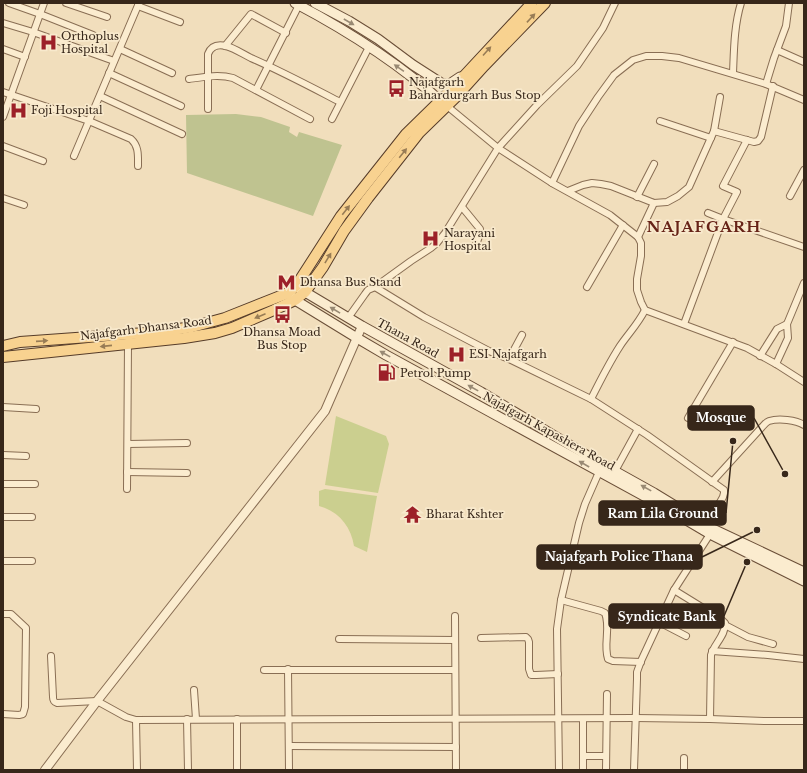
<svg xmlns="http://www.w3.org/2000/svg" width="807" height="773" viewBox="0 0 807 773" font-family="'Libre Baskerville',serif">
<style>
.green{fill:#cbcf8f}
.cemetery{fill:#bfc390}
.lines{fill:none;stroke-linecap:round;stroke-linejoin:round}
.minor-casing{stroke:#896e54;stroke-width:8}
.tertiary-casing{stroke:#896e54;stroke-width:10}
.secondary-casing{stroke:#6b4f38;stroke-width:11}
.primary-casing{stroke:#563c29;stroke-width:12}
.minor{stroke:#fbeccf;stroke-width:6}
.tertiary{stroke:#fbeccf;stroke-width:8}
.secondary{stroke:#fbeccf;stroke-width:9}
.primary{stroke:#f8d290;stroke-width:10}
.oneway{fill:#987c55}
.oneway2{fill:#998a74}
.labels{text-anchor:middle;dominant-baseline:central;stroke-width:3.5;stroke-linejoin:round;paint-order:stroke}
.poi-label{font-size:11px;fill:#37271a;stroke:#f8e9cc;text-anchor:start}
.street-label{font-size:11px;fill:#37271a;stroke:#f8e9cc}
.district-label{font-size:15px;font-weight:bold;letter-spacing:1px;fill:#672317;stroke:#f8e9cc}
.leader{fill:none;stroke:#37271a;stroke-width:1.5}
.callout-dot{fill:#37271a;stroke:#f8e9cc;stroke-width:1.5}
.callout{fill:#37271a;stroke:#37271a;stroke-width:1.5}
.callout-label{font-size:12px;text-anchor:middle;font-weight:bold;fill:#fff}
</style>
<rect width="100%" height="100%" fill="#f1debc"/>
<g class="green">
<polygon points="336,416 386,436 389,444 378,493 325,485"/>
<path d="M325,489L377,496L367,552L354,546C351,526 338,511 319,506V491Z"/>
</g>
<polygon class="cemetery" points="236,114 261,117 290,127 289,132 297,137 299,132 342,145 313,216 187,173 186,115"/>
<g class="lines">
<defs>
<g id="minor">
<polyline points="9,3 40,14 93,35"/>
<polyline points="66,3 107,17"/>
<polyline points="138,6 180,22"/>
<polyline points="3,23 33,32 114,61"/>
<polyline points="225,46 251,14 286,33"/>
<polyline points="3,49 25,57"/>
<polyline points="120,49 172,73"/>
<polyline points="777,50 804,62"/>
<polyline points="109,73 181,106"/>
<path d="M733,73C734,50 734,26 741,3"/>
<path d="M189,79C203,77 219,74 233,78L310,119"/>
<polyline points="766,84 774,58 786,26 789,3"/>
<polyline points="256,90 299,5"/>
<path d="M3,92L89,121L131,139C139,146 138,156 138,166"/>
<polyline points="100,96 182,134"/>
<polyline points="447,106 498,148 552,183 610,215 638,237 641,243 641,256 637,279 637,290 641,302 645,310 747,348 776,364 804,382"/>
<path d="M208,109V54C211,46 217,44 226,46C234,48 243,54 251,58C281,71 311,87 340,102"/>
<polyline points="3,117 44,3"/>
<polyline points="332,119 369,47"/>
<polyline points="660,121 711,138"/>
<polyline points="714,131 720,97"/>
<polyline points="747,140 723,186 737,192 723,219 804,247"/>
<polyline points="3,146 43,161"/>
<polyline points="74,156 139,3"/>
<polyline points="552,183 579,126 598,97 614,75 633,60 646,56 662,56 679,58 766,84 804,100"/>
<polyline points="568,191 583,185 592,183 601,184 611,186 654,203 667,202 678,196 689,187 714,131 754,142 758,141 761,137 773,86"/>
<polyline points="790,196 804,170"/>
<polyline points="637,197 654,164"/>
<polyline points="3,198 24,205"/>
<polyline points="462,207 480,229 480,234 475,247"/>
<polyline points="638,237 654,203"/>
<polyline points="375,287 424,317 489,351 509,359 591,399 647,435 724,490 724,493 723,497 707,525"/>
<polyline points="587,287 623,225"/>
<polyline points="348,318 365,294 368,290 375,287 411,261 431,248 437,243 445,233 498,148 537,105 577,66 603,28 615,3"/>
<polyline points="684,324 723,219 708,213"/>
<polyline points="787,324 804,283"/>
<polyline points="760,356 777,329 787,324 788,338 776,364"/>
<polyline points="509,359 522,335"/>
<path d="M591,399C600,381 609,363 620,346C628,334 638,324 645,310"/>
<polyline points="3,407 36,409"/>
<polyline points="688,418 733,342"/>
<polyline points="128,444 187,443"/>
<polyline points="3,455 26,456"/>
<polyline points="615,471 638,429"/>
<polyline points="127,472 187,473"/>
<path d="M712,482L762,427C764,425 766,422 769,421C779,418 796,420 804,425"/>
<polyline points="3,484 35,484"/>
<polyline points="127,489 128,344"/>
<polyline points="3,517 32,517"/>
<polyline points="3,561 32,561"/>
<path d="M674,590L721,619L725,623C726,635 714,644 711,655L710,719"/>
<path d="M561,600L601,611L605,613C611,628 603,644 608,659L613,661L641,662"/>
<polyline points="3,614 11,614 26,628 25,707 23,714 19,715 3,714"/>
<polyline points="455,616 456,770"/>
<polyline points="659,622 686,636"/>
<polyline points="725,625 748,637 773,644"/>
<polyline points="481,638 526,637 528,639 529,642 529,669 531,675 536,675 558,674"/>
<polyline points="339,639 455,640"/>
<polyline points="712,651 768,655 804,659"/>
<path d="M51,656L53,697C53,701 54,702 57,703L97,701L126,717L136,720L635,718L710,719L765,721H804"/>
<polyline points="288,669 289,770"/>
<polyline points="264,670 455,670"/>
<polyline points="194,690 196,719"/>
<polyline points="187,719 188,770"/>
<polyline points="237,719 237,770"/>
<polyline points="136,720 137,770"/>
<polyline points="289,746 456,747"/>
<polyline points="583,756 606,756"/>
<polyline points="684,758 684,770"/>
<polyline points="559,770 557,629 561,600 579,523 585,504 599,472"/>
<polyline points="583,770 583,719"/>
<polyline points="606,770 607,694"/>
<polyline points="634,770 637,679 637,672 641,661 674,590 712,531"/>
</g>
<polyline id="tertiary" points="45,770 97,701 325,411 362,326"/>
<g id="secondary">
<path d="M295,3C348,31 400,64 444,104"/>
<polyline points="315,3 349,21 378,39 413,65 441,83 448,85 460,77"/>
<polyline points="296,286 305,292 362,326 481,392 593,459 654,493 713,529 804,572"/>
<polyline points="290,295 295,300 357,338 386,355 666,508 710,534 804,581"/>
</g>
<g id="primary">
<polyline points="3,346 20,342 159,332 192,327 225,318 288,293 296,286 341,216 406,134 451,90 532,3"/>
<polyline points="3,357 184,338 215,333 232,328 274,310 295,300 305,292 323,267 344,231 368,198 419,133 456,97 484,66 545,3"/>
</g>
</defs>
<use href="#minor" class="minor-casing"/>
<use href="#tertiary" class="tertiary-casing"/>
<use href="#secondary" class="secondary-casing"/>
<use href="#primary" class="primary-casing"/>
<use href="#minor" class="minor"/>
<use href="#tertiary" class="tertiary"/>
<use href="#secondary" class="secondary"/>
<use href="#primary" class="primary"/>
</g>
<defs><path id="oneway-solid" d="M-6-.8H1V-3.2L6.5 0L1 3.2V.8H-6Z"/></defs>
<g class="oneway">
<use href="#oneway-solid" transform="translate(531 18) rotate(-47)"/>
<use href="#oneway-solid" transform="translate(487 51) rotate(-48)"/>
<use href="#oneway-solid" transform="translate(403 153) rotate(-51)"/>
<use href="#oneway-solid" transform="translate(346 210) rotate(-52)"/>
<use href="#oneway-solid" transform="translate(328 258) rotate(-59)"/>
<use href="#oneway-solid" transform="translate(260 316) rotate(157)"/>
<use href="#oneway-solid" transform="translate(42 341) rotate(-4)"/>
<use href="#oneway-solid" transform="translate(106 346) rotate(174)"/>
</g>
<g class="oneway2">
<use href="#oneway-solid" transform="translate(349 22) rotate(30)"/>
<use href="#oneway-solid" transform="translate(399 68) rotate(-145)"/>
<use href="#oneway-solid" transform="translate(335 310) rotate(-149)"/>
<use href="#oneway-solid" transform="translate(385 354) rotate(-151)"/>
<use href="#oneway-solid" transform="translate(473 388) rotate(-151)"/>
<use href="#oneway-solid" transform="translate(584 464) rotate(-150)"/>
<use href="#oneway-solid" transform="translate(646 488) rotate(-151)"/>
</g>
<defs>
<symbol id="hospital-bare" viewBox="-9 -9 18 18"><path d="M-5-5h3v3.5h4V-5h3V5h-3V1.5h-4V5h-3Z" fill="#9c2028" stroke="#f8e9cc" stroke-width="2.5" paint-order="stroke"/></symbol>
<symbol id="bus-bare" viewBox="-9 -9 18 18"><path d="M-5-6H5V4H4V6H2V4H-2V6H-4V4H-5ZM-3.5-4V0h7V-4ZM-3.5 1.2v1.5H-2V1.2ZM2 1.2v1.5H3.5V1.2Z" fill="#9c2028" stroke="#f8e9cc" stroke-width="2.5" paint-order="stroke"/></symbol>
<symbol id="metro-bare" viewBox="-9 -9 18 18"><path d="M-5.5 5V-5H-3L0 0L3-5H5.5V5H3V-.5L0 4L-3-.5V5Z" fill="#9c2028" stroke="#f8e9cc" stroke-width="2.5" paint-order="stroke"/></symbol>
<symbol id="fuel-bare" viewBox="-9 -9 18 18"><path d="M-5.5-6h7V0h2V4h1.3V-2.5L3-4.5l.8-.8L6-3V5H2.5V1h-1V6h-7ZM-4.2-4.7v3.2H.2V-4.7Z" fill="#9c2028" stroke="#f8e9cc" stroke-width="2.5" paint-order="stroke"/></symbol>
<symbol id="temple-bare" viewBox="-9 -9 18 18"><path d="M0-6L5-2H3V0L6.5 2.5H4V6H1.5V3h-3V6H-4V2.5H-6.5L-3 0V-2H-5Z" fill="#9c2028" stroke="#f8e9cc" stroke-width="2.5" paint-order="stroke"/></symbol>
</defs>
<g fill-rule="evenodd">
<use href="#hospital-bare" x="36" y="30" width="25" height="25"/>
<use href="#bus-bare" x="384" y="76" width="25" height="25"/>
<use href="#hospital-bare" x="6" y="98" width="25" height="25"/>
<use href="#hospital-bare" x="418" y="226" width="25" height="25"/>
<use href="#metro-bare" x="274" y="270" width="25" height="25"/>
<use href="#bus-bare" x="270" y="302" width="25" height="25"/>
<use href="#hospital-bare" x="444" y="342" width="25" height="25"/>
<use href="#fuel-bare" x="374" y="360" width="25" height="25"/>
<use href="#temple-bare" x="400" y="502" width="25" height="25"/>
</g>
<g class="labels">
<g class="poi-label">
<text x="61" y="36">Orthoplus<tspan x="61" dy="13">Hospital</tspan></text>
<text x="409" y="82">Najafgarh<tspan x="409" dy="13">Bahardurgarh Bus Stop</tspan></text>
<text x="31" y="110">Foji Hospital</text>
<text x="444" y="233">Narayani<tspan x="444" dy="13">Hospital</tspan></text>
<text x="300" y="282">Dhansa Bus Stand</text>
<text x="282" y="332" text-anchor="middle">Dhansa Moad<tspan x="282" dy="13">Bus Stop</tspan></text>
<text x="469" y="354">ESI Najafgarh</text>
<text x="400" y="373">Petrol Pump</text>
<text x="426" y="514">Bharat Kshter</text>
</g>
<g class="street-label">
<text transform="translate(146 328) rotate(-7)">Najafgarh Dhansa Road</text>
<text transform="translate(408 338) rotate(29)">Thana Road</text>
<text transform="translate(549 431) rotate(29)">Najafgarh Kapashera Road</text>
</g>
<g class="district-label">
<text x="704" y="226">NAJAFGARH</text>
</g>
</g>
<path class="leader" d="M785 474L754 418M733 441L726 513M757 530L702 557M747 562L724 616"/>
<g class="callout-dot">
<circle cx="785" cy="474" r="4"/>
<circle cx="733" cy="441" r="4"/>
<circle cx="757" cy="530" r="4"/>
<circle cx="747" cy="562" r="4"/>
</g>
<g class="callout">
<rect x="688" y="406" width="66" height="24" rx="4"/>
<rect x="599" y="501" width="127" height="24" rx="4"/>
<rect x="537" y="545" width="165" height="24" rx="4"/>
<rect x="609" y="604" width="115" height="24" rx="4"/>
</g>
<g class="callout-label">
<text x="721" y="422">Mosque</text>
<text x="663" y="518">Ram Lila Ground</text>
<text x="619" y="561">Najafgarh Police Thana</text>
<text x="667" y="621">Syndicate Bank</text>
</g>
<rect width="807" height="773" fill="none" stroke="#37271a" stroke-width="8"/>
</svg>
